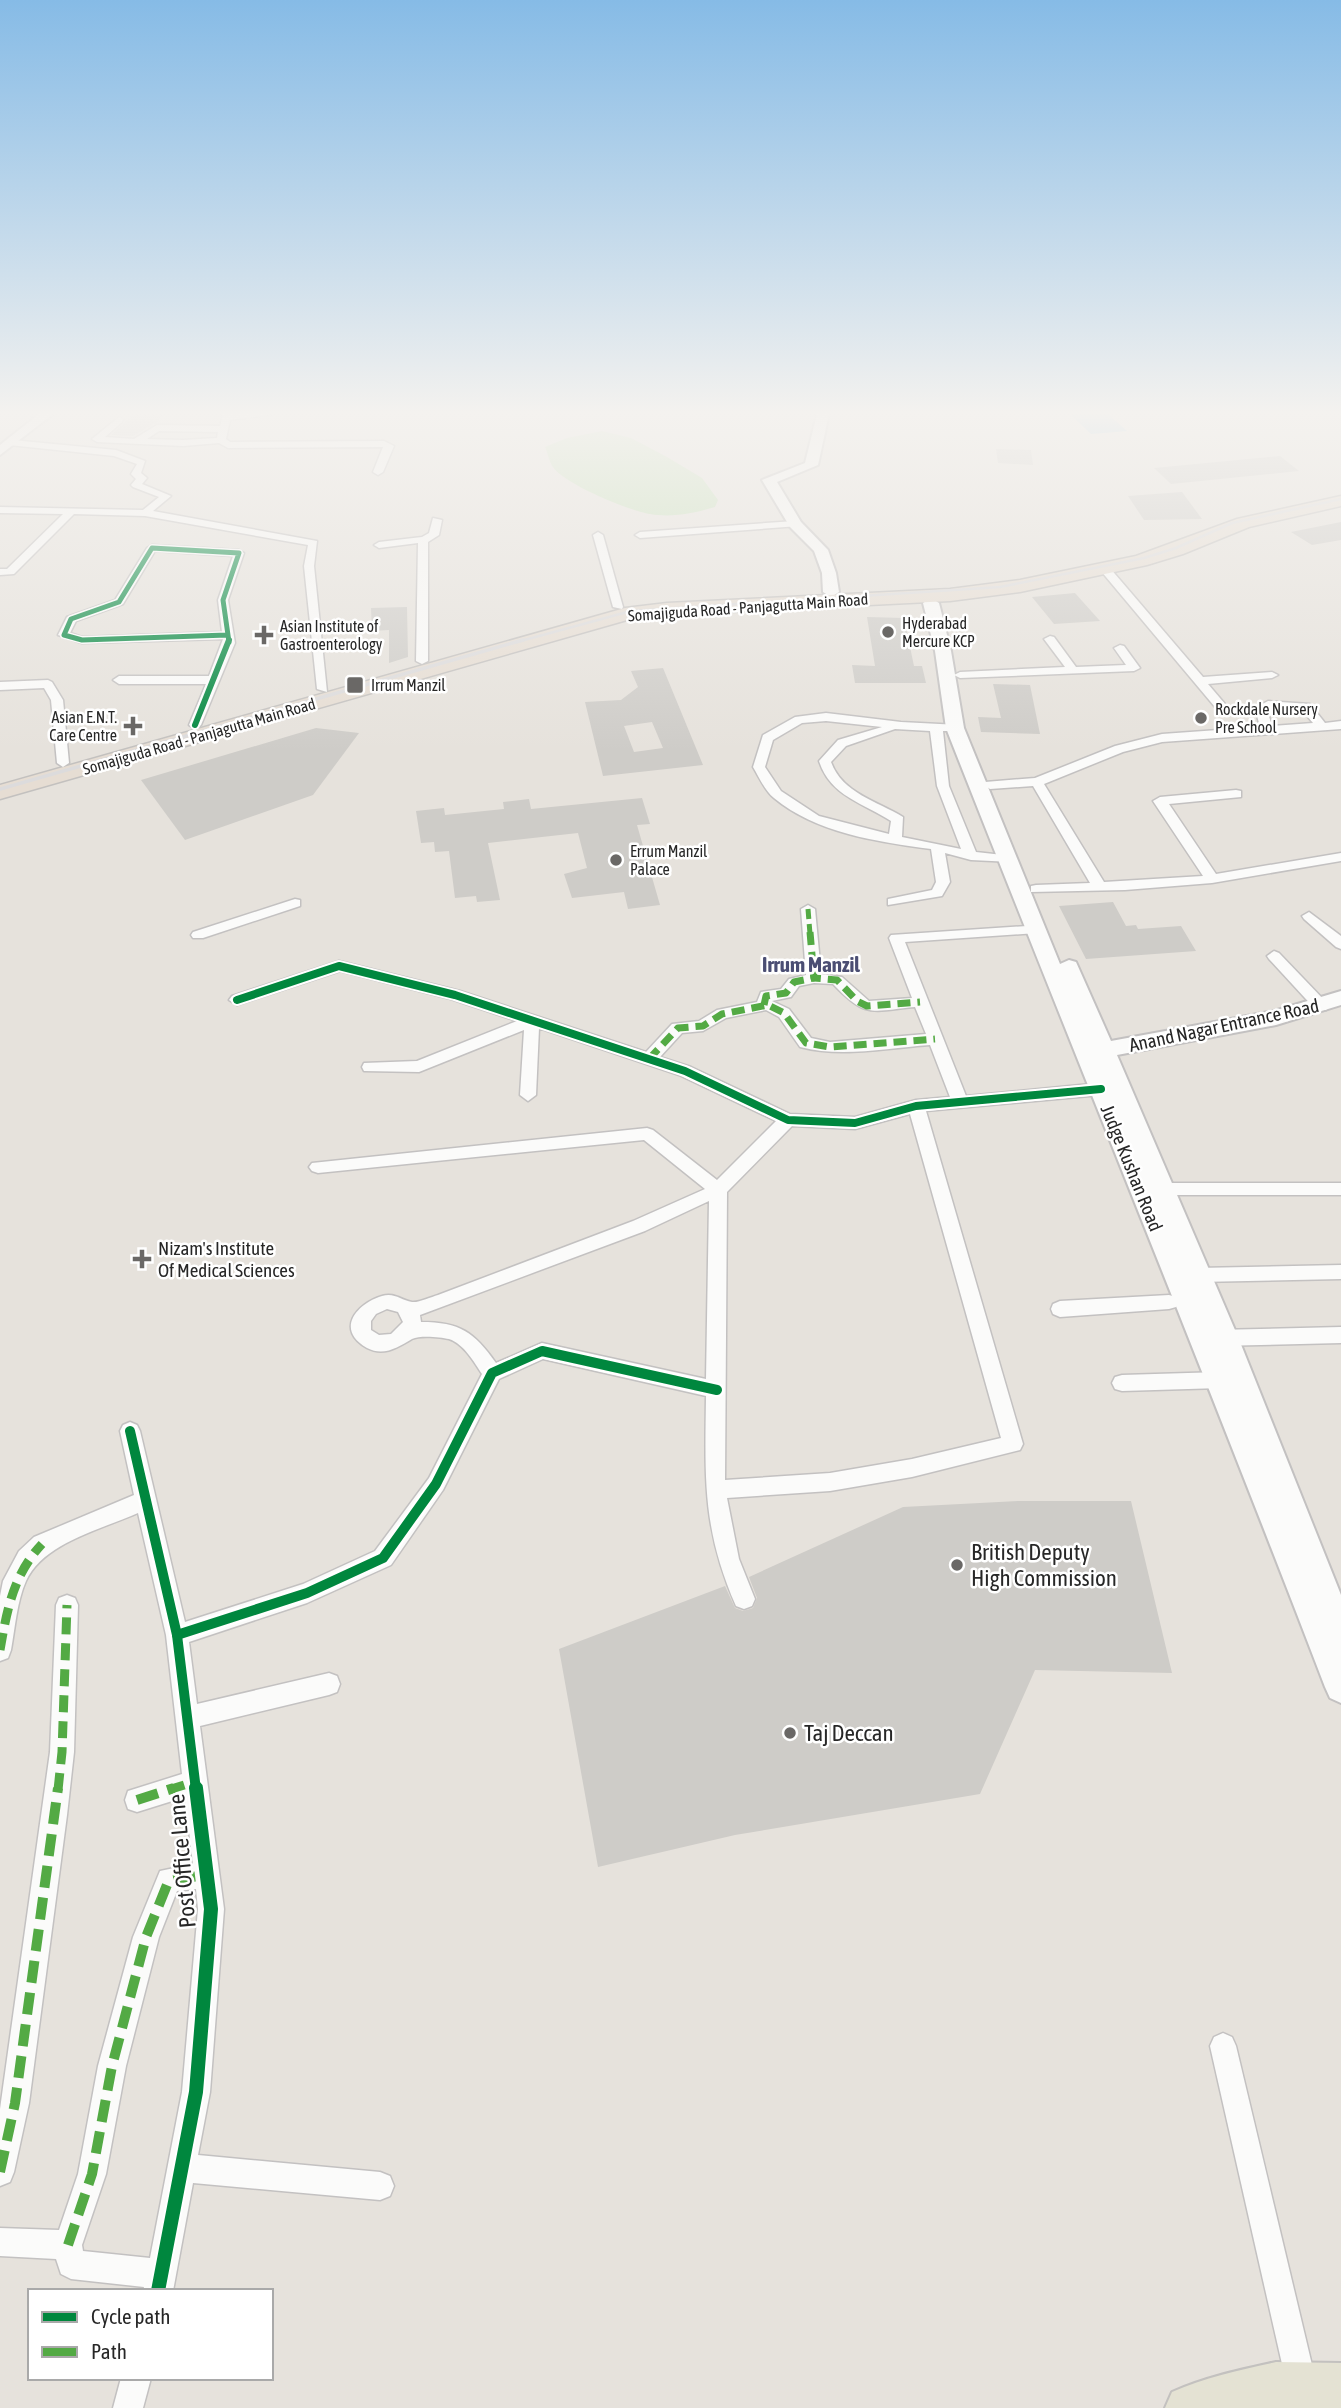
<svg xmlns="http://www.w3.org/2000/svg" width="1341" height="2408" viewBox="0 0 1341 2408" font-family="'Asap Condensed',sans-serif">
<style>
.green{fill:#c4dfb7}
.water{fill:#94c5e2}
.building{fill:#ceccc8;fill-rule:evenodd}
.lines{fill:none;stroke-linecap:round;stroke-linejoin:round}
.street-casing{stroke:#c3c1c1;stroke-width:3}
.secondary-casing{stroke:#c3c1c1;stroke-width:4}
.primary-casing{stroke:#c3c1bf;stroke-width:4}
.highway-casing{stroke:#c3c1bf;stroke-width:3}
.street{fill:#fbfbfa;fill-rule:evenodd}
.secondary{fill:#fbfbfa;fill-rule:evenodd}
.primary{fill:#e4e2d3;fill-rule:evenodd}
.highway{fill:#e6ddd3;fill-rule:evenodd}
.rail-far1{stroke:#dcdbdc;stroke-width:2.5}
.rail{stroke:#dcdbdc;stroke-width:3.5}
.quiet-far3{stroke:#53aa44;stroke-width:5;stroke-dasharray:10 5;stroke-linecap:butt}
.quiet-far2{stroke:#53aa44;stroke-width:7;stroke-dasharray:13 7;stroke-linecap:butt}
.quiet-far1{stroke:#53aa44;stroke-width:9;stroke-dasharray:17 9;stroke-linecap:butt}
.quiet{stroke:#53aa44;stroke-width:10;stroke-dasharray:22 10;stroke-linecap:butt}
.cycleway-far4-casing{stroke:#fff;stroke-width:8}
.cycleway-far3-casing{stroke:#fff;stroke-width:10}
.cycleway-far2-casing{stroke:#fff;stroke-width:12}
.cycleway-far1-casing{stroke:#fff;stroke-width:15}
.cycleway-casing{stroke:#fff;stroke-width:18}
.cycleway-far4{stroke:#00873e;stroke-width:5}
.cycleway-far3{stroke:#00873e;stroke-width:6}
.cycleway-far2{stroke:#00873e;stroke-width:8}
.cycleway-far1{stroke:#00873e;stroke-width:10}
.cycleway{stroke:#00873e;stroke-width:14}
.poi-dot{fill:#6a6866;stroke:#fff;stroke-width:2.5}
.labels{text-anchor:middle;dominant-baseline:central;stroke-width:5;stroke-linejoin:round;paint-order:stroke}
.far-street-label{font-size:16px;fill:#272727;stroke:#fff}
.far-poi-label{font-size:16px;fill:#272727;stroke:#fff;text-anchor:start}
.street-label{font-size:19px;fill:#272727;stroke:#fff}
.poi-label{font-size:19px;fill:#272727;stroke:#fff;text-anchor:start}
.neighbourhood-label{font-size:21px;font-weight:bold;fill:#4b4e73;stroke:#fff}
.near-poi-label{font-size:23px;fill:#272727;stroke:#fff;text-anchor:start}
.near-street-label{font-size:23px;fill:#272727;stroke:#fff}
</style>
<rect width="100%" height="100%" fill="#e6e2dc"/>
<path class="green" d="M602,431L631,438L667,457L702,478L718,500L715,507C694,513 672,518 650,514C630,511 564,484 553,467C549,462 548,453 545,447L567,438Z"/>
<polygon class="water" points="1070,414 1108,414 1127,431 1091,434"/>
<g class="building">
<polygon points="134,414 164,414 157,422 133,436 111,435"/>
<polygon points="996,449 1031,450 1033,465 998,463"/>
<polygon points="1280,456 1299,471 1171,484 1154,468"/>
<polygon points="1182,492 1202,519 1144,520 1128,496"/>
<polygon points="1341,522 1341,540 1312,545 1291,532"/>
<polygon points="1075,593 1100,621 1054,624 1032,597"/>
<polygon points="407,607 408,657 389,663 389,630 372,631 371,608"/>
<polygon points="867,617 904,618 914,666 922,666 926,683 855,683 852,665 875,666"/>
<path d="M663,668L703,765L603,776L585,702L621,700L638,687L631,671ZM652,722L663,748L634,752L624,726Z"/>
<polygon points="993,684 1030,685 1040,734 981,732 978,717 1001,718"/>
<polygon points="316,728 359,733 313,795 185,840 141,780"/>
<polygon points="642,798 650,824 637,825 660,905 628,909 624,892 572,898 564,874 587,868 578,833 488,843 500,900 477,902 476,896 455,898 449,851 435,852 434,842 421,843 416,811 444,808 445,815 504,809 503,802 529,799 531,809"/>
<polygon points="1113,902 1126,926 1136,925 1138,929 1181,926 1196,951 1086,959 1059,906"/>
<polygon points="1018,1501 1131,1501 1172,1673 1035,1670 980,1794 735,1835 598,1867 559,1649 725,1586 735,1608 743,1611 753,1608 757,1598 749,1577 903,1507"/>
</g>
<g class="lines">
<defs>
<g id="street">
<path d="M223,414H275L230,420L226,439L230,442L384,441L394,446L383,472L378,475L373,472L383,447L228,448L219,443L183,446L97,442L92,439L119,417L123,420L122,422L105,437L134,439L157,425L220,426ZM159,431L218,432L217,438L183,440L147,439Z"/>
<polygon points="12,440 116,450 145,461 141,473 147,478 142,484 171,496 153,511 317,541 314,566 327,692 317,689 304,566 308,545 145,516 74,514 14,574 0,575 0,569 7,569 63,514 0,513 0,507 143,510 159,497 133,487 131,485 136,479 131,474 137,464 114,456 9,445 7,443"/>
<polygon points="433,518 442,520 439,535 428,542 428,661 422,664 416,661 418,543 379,548 374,545 379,542 422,537 429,533"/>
<polygon points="795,521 800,524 799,526 640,538 635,535 640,532"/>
<polygon points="598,532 603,535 623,607 622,609 613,607 593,535"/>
<path d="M152,545L239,550L244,553L228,600L235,643L201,725L195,729L189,725L206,684H119L113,680L119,676H209L223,639L82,643L58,635L67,617L115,600L147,548ZM155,551L233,556L218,600L222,632L82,637L70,633L76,621L123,604Z"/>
<polygon points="1101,567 1109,567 1203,677 1272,672 1278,675 1272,678 1208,684 1225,704 1215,707 1101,571"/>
<polygon points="1050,636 1054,637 1076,667 1126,665 1114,648 1120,645 1124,646 1140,668 1134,671 960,678 954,675 960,672 1065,667 1044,639"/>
<polygon points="48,680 52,682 63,700 69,763 63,767 57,763 51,700 44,688 0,690 0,682"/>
<path d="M1268,701L1310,704L1325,723L1341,721V729L1162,742L1123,752L1044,784L1104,882L1203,876L1153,801L1160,797L1236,790L1241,791V797L1169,804L1216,874L1341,853V861L1212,883L1125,890L1031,892V886L1036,885L1090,883L1033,786L990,789L984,785L985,782L1035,778L1115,746L1162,734L1260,727L1255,708ZM1270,709L1302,710L1313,723L1272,726L1267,710Z"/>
<path d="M826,713L901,722L959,725V731H943L949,786L976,852L1012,856V862L971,860L945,853L950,882L942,896L888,905V899L932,890L936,882L931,849C878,842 816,833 774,798C765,791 759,777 753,767L763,735L795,717ZM826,721L882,727L838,740L819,761C830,796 863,803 891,821L889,834L819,816L781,791L765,767L773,740L802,723ZM895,729L930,731L937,786L961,849L902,837L903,817C877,801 842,793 831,762L846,746Z"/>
<polygon points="295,899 300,900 300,906 203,938 193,938 191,935 193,932"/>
<path d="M808,905L815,909L821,974L842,977L869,1001L912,998L889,938L891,935L1042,925L1044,928L1037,933L905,942L966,1096L1101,1083L1109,1089L1101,1095L926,1111L1023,1444L1020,1450L912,1477L830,1491L727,1498L739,1559L755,1599L752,1606L744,1609L736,1606C702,1529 705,1477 706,1396L543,1359L499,1379L443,1490L391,1565L307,1603L189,1642L197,1704L329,1673L337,1676L340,1684L337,1692L329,1695L200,1726L224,1909L210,2092L198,2155L380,2172L390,2176L394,2186L390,2196L380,2200L193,2183L173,2291H143L144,2287L71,2279L61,2274L56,2259L0,2256V2228L59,2230L78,2174L98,2066L133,1937L160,1871L193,1864L185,1797L137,1812L128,1809L125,1800L128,1791L182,1774L166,1635L138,1513C102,1529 43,1543 26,1581C17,1601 15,1628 11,1650L8,1658L0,1661V1596L3,1581L19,1551L34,1537L134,1495L120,1431L123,1425L130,1422L137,1425L140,1431L185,1622L303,1584L375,1551L429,1478L482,1374C474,1362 464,1344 449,1339C440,1337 420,1335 412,1339C398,1347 384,1357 367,1348C335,1330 356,1304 382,1296C394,1292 401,1300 412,1302C418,1303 431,1297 438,1295L633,1221L705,1189L644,1140L318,1173L312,1171L309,1167L312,1163L647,1128L653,1130L717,1180L776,1121L679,1075L539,1028L536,1095L528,1101L520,1095L524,1030L419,1072L364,1071L362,1067L364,1063L417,1061L517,1021L451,999L340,971L237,1005L229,1000L232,996L339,961L460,991L646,1052L672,1024L699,1021L717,1010L757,1002L761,992L781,989L789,979L806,975L801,909ZM814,983L833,984C866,1019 871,1011 915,1007L926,1034L830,1042L811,1038L789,1009L772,1001L791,997L799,986ZM766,1010L779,1017L800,1047C841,1058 888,1048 930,1045L950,1097L916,1100L855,1117L790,1114L691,1067L660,1057L682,1033L703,1031L726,1018ZM910,1114L1001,1438L912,1459L830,1473L725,1480L727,1192L792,1126L855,1129ZM709,1201L706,1379L542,1343L496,1363C474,1332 460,1322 421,1322L420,1315L645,1231ZM387,1309L398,1312L403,1322L391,1334L379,1335L371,1330V1321L376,1314ZM196,1889L198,1909L182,2092L150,2258L83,2251L82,2245L106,2174L126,2066L159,1937L177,1891Z"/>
<polygon points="1309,912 1341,936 1341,949 1336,947 1304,919 1302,916"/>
<polygon points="1274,951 1279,953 1326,1002 1329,1006 1326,1010 1316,1010 1269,959 1267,956"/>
<polygon points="1162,1183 1341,1183 1341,1195 1162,1195 1156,1194 1153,1189 1156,1184"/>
<polygon points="1341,1265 1341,1279 1198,1282 1192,1280 1189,1275 1192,1270 1198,1268"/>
<polygon points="1169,1295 1176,1297 1178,1302 1176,1307 1169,1309 1060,1317 1053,1314 1051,1309 1053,1304 1060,1301"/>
<polygon points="1341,1327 1341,1343 1215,1346 1208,1343 1206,1338 1208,1333 1215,1330"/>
<polygon points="1221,1372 1228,1374 1231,1380 1228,1386 1221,1388 1122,1391 1115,1389 1112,1383 1115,1377 1122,1375"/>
<polygon points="67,1595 75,1598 78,1605 74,1752 67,1815 29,2103 14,2172 10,2182 0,2186 0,2109 50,1752 56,1605 59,1598"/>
<polygon points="1223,2033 1232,2037 1236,2046 1317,2386 1313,2397 1302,2401 1291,2397 1287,2386 1210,2046 1214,2037"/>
<polygon points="121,2378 151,2378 143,2408 113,2408"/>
</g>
<g id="secondary">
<polygon points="39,414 53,414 0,455 0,445"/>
<polygon points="817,414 829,414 818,465 777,482 801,522 828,550 836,573 839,592 831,597 823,592 822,573 814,551 790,527 762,480 805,463"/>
<path d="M931,598L939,603L951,651L964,728L1060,964L1069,960L1076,962L1111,1041L1274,1011L1341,991V1005L1276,1025L1117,1055L1238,1337L1341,1595V1703L1330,1698L1325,1687C1202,1366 1072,1048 946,728L935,651L923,603Z"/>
</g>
<path id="primary" d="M1276,2362L1341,2363V2408H1165L1172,2392C1206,2377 1240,2370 1276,2362Z"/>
<polygon id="highway" points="1341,496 1341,506 1249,527 1183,554 1147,565 1020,592 950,601 667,615 627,620 0,799 0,785 625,608 667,603 950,589 1020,580 1136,556 1237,519"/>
</defs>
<use href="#street" class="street-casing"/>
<use href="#secondary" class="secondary-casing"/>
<use href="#primary" class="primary-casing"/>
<use href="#highway" class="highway-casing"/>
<use href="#street" class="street"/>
<use href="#secondary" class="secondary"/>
<use href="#primary" class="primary"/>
<use href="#highway" class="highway"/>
<polyline class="rail-far1" points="517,642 631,611 1000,587 1144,558 1176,548 1232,523 1341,499"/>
<polyline class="rail" points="0,789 523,640"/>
<polyline class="quiet-far3" points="808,909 810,934"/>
<g class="quiet-far2">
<polyline points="810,932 814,978 837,980 857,1001 867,1006 920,1002"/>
<polyline points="764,1005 766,996 786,993 794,982 814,978"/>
<polyline points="649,1059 678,1028 703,1026 722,1014 768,1005 784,1013 806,1043 830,1047 935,1039"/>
</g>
<g class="quiet-far1">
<path d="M0,1650C7,1610 13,1575 42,1544"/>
<polyline points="58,1790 62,1752 67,1605"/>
<polyline points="168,1790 194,1782"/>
</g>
<g class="quiet">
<polyline points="137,1800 174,1788"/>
<polyline points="0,2172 15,2103 58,1788"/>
<polyline points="68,2245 92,2174 112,2066 146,1937 169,1880 207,1875"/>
</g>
<defs>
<polyline id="cycleway-far4" points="227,635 82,640 64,635 71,619 119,602 152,548 239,553 223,600 229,642"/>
<polyline id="cycleway-far3" points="195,725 229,640"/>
<polyline id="cycleway-far2" points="237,1000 339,966 455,995 685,1071 788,1120 855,1123 916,1106 1101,1089"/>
<g id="cycleway-far1">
<polyline points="130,1431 177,1635 196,1790"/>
<polyline points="177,1635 307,1593 383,1558 436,1484 492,1373 542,1351 717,1390"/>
</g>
<polyline id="cycleway" points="158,2291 196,2092 211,1909 196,1788"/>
</defs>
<use href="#cycleway-far4" class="cycleway-far4-casing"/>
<use href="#cycleway-far3" class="cycleway-far3-casing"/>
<use href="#cycleway-far2" class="cycleway-far2-casing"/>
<use href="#cycleway-far1" class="cycleway-far1-casing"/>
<use href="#cycleway" class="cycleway-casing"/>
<use href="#cycleway-far4" class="cycleway-far4"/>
<use href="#cycleway-far3" class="cycleway-far3"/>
<use href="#cycleway-far2" class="cycleway-far2"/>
<use href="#cycleway-far1" class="cycleway-far1"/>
<use href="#cycleway" class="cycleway"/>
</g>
<linearGradient id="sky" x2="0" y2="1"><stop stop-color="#86bbe6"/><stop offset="0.55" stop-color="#f4f2ef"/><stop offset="1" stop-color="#f4f2ef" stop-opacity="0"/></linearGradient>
<rect width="1341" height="751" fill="url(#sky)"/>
<g class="poi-dot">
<circle cx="888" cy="632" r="7"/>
<path d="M260.5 624.5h7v7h7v7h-7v7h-7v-7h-7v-7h7z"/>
<rect x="346" y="676" width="18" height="18" rx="3.5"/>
<circle cx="1201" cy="718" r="7"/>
<path d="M129.5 715.5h7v7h7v7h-7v7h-7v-7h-7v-7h7z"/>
<circle cx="616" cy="860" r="7"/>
<path d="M138.5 1248.5h7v7h7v7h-7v7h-7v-7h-7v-7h7z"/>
<circle cx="957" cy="1565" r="7"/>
<circle cx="790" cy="1733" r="7"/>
</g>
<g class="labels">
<g class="far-street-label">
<text transform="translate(748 607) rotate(-4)">Somajiguda Road - Panjagutta Main Road</text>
<text transform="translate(199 736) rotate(-16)">Somajiguda Road - Panjagutta Main Road</text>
</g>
<g class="far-poi-label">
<text x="902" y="623">Hyderabad<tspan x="902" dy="18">Mercure KCP</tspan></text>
<text x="280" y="626">Asian Institute of<tspan x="280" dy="18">Gastroenterology</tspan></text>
<text x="371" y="685">Irrum Manzil</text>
<text x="1215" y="709">Rockdale Nursery<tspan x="1215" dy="18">Pre School</tspan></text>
<text x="117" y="717" text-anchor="end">Asian E.N.T.<tspan x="117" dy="18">Care Centre</tspan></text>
<text x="630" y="851">Errum Manzil<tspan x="630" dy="18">Palace</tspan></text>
</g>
<g class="street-label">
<text transform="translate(1224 1025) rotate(-12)">Anand Nagar Entrance Road</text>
<text transform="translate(1132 1168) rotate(68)">Judge Kushan Road</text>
</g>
<g class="poi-label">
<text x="158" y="1248">Nizam's Institute<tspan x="158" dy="22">Of Medical Sciences</tspan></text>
</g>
<g class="neighbourhood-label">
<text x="811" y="964">Irrum Manzil</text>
</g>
<g class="near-poi-label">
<text x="971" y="1552">British Deputy<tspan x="971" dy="26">High Commission</tspan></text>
<text x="804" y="1733">Taj Deccan</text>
</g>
<g class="near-street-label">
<text transform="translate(182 1861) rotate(-95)">Post Office Lane</text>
</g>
</g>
<rect x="28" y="2289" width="245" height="91" fill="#ffffff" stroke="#a9a9a9" stroke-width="2"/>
<rect x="42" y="2312" width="35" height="10" fill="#00873e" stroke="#a9a9a9" stroke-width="2"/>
<text x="91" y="2324" font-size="21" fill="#272727">Cycle path</text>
<rect x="42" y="2347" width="35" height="10" fill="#53aa44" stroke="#a9a9a9" stroke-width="2"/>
<text x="91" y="2359" font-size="21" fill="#272727">Path</text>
</svg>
